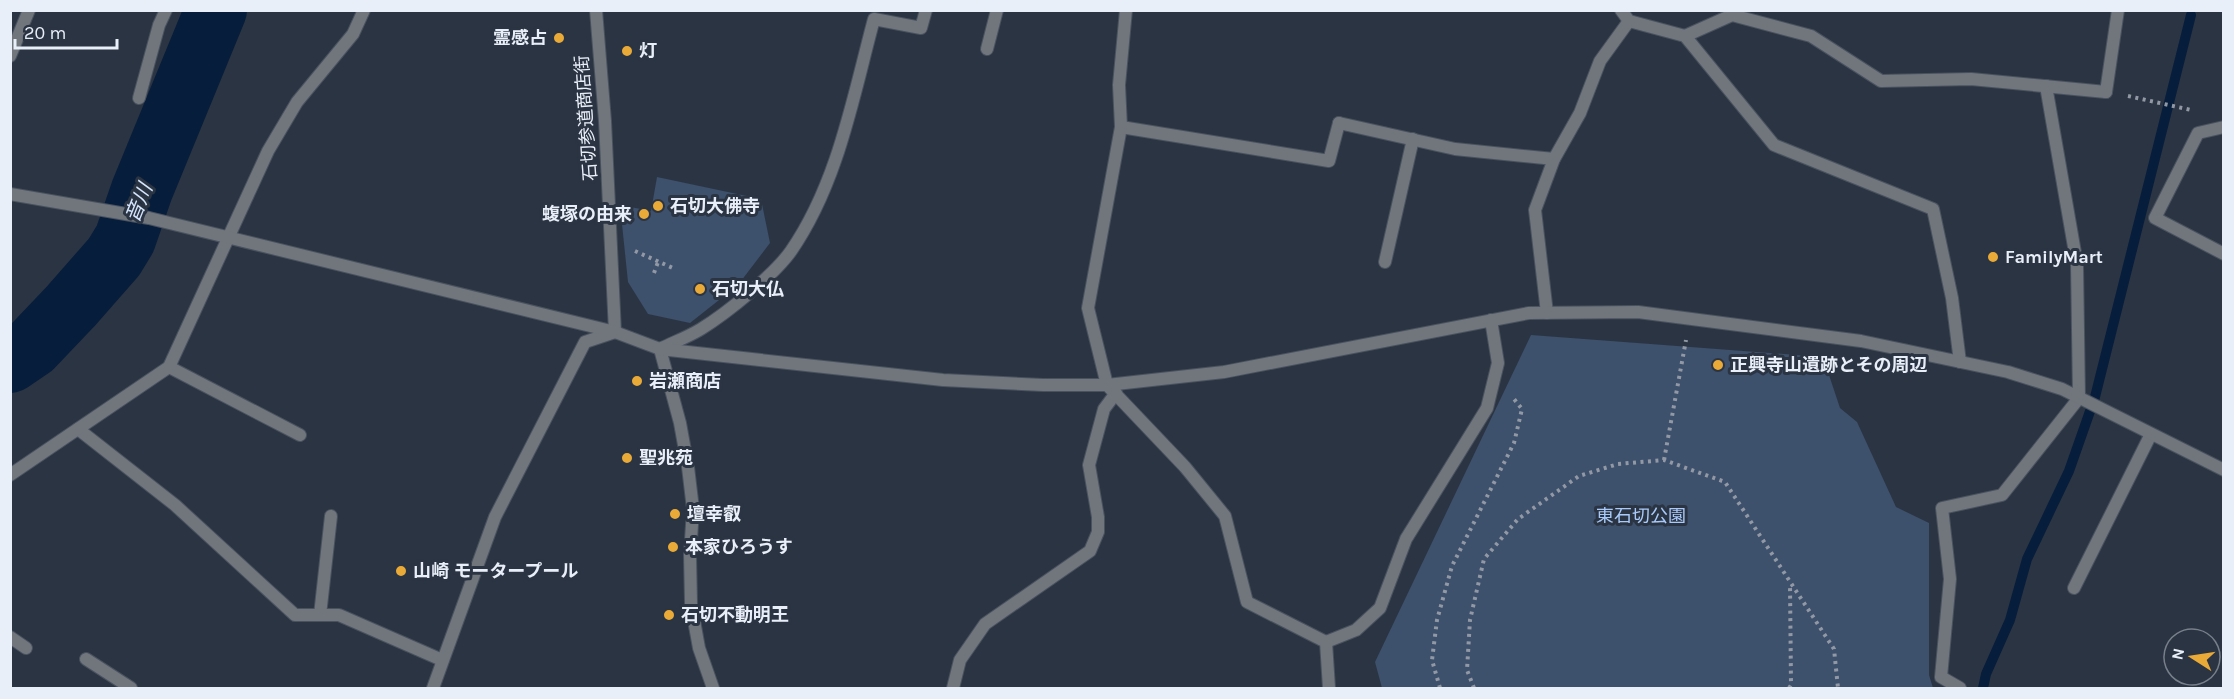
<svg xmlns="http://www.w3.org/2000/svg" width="2234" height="699" viewBox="0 0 2234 699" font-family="Karla,'Noto Sans JP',sans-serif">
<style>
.green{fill:#3d506c}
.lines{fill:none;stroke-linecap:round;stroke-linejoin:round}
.stream{stroke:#071d3c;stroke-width:10}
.river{stroke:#071d3c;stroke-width:62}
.service-casing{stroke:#49525f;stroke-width:14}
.minor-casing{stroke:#49525f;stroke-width:14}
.tertiary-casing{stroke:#49525f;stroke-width:14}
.path{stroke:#9299a5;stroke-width:4;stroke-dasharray:3 4.5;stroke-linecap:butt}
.service{stroke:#71767d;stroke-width:12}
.minor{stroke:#71767d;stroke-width:12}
.tertiary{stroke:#71767d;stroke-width:12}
.poi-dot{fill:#eaaa38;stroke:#2b3442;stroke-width:2}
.labels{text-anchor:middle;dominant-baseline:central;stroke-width:6;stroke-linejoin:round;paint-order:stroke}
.poi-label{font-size:18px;font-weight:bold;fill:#e9eff9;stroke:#2b3442;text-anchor:start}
.street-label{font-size:18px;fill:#e9eff9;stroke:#2b3442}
.park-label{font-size:18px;fill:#a8cafa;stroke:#2b3442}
.water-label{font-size:20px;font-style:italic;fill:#d5e6fe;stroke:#2b3442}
</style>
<rect width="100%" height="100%" fill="#2b3442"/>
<g class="green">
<polygon points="657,177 761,199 770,243 738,285 690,323 648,314 628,282 620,205 651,211"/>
<polygon points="1531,335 1823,357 1840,408 1857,422 1896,507 1929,523 1929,675 1933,688 1382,688 1375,662"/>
</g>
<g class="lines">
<polyline class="stream" points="1983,688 1986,674 2010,620 2027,559 2069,471 2095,397 2191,15"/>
<polyline class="river" points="10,362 32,347 71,306 114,257 125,239 142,190 216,10"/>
<defs>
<g id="service">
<polyline points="2106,92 2118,10"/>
<polyline points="1121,127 1329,161 1339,123"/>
<polyline points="320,615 331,516"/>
<polyline points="953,688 960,660 985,624 1090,551 1098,532 1098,517 1089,465 1104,409 1116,393"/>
</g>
<g id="minor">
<polyline points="1126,10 1119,85 1121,127 1088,308 1107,385 1185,467 1225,516 1247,602 1326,642 1329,688"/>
<polyline points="1621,10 1629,21 1685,36 1774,145 1933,209 1952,298 1960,362"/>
<polyline points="1685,36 1732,15 1811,36 1881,81 1971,79 2106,92"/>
<polyline points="987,49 997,10"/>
<polyline points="10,56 29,10"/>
<polyline points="139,98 159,25 166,10"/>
<polyline points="1339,123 1455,149 1554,159"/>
<polyline points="2224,127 2198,133 2155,218 2224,254"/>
<polyline points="1385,262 1413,139"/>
<polyline points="1547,313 1535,210 1554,159 1580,113 1600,61 1629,21"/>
<polyline points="169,367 300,435"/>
<polyline points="78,429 175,505 295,615 339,615 442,660"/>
<polyline points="10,475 169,367 268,151 297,102 353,34 364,10"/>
<polyline points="2074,588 2151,434"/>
<polyline points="10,637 26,648"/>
<polyline points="1326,642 1356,630 1380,608 1406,539 1487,408 1498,363 1491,320"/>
<polyline points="86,659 131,688"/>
<polyline points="433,688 495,517 585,342 615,332 605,121 596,10"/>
<path d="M713,688L699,648L691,604L690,555L693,509L688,467L680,423L660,349C674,342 688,337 701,329C727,313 774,275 791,251C838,183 853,97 874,19L921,28L926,10"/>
<polyline points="1960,688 1941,677 1950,579 1942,508 2002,495 2079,398 2077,264 2046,86"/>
</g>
<polyline id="tertiary" points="10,194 149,218 615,332 660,349 943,380 1043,385 1107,385 1224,372 1529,313 1638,312 1861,341 2008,372 2062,389 2224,470"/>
</defs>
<use href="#service" class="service-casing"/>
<use href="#minor" class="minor-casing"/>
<use href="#tertiary" class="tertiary-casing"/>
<g class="path">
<polyline points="2128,96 2191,110"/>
<polyline points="635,251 675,269"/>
<polyline points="654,273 658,262"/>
<polyline points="1664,460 1686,340"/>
<polyline points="1440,688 1432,660 1437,620 1452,566 1514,443 1522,409 1514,399"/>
<polyline points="1474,688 1467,670 1470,620 1484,559 1518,519 1579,476 1618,464 1664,460 1725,482 1834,649 1838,688"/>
<polyline points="1789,688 1791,685 1790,584"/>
</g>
<use href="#service" class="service"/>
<use href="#minor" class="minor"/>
<use href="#tertiary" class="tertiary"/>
</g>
<g class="poi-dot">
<circle cx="559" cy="38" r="6"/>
<circle cx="627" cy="51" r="6"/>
<circle cx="658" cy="206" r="6"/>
<circle cx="644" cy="214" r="6"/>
<circle cx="1993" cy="257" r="6"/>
<circle cx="700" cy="289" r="6"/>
<circle cx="1718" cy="365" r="6"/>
<circle cx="637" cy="381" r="6"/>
<circle cx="627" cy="458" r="6"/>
<circle cx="675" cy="514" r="6"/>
<circle cx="673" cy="547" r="6"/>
<circle cx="401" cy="571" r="6"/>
<circle cx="669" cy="615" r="6"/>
</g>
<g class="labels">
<g class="poi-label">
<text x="547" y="38" text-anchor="end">霊感占</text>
<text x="639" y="51">灯</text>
<text x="670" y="206">石切大佛寺</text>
<text x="632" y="214" text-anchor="end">蝮塚の由来</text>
<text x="2005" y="257">FamilyMart</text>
<text x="712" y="289">石切大仏</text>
<text x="1730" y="365">正興寺山遺跡とその周辺</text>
<text x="649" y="381">岩瀬商店</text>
<text x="639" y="458">聖兆苑</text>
<text x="687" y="514">壇幸叡</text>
<text x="685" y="547">本家ひろうす</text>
<text x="413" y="571">山崎 モータープール</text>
<text x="681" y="615">石切不動明王</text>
</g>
<g class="street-label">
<text transform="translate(586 118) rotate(-94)">石切参道商店街</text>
</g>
<g class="park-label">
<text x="1641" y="516">東石切公園</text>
</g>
<g class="water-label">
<text transform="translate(139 203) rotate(-68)">音川</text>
</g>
</g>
<rect width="2234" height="699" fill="none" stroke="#e9eff9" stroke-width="24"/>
<g transform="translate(2192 657) rotate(282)"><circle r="28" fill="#2b3442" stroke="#777f8b" stroke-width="1.5"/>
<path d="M0-4.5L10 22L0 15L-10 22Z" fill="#eaaa38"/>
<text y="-9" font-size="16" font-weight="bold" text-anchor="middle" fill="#e9eff9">N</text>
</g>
<path d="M15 39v9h102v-9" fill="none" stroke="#e9eff9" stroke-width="3"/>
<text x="24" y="39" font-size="18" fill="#e9eff9" stroke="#2b3442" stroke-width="4.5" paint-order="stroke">20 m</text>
</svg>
